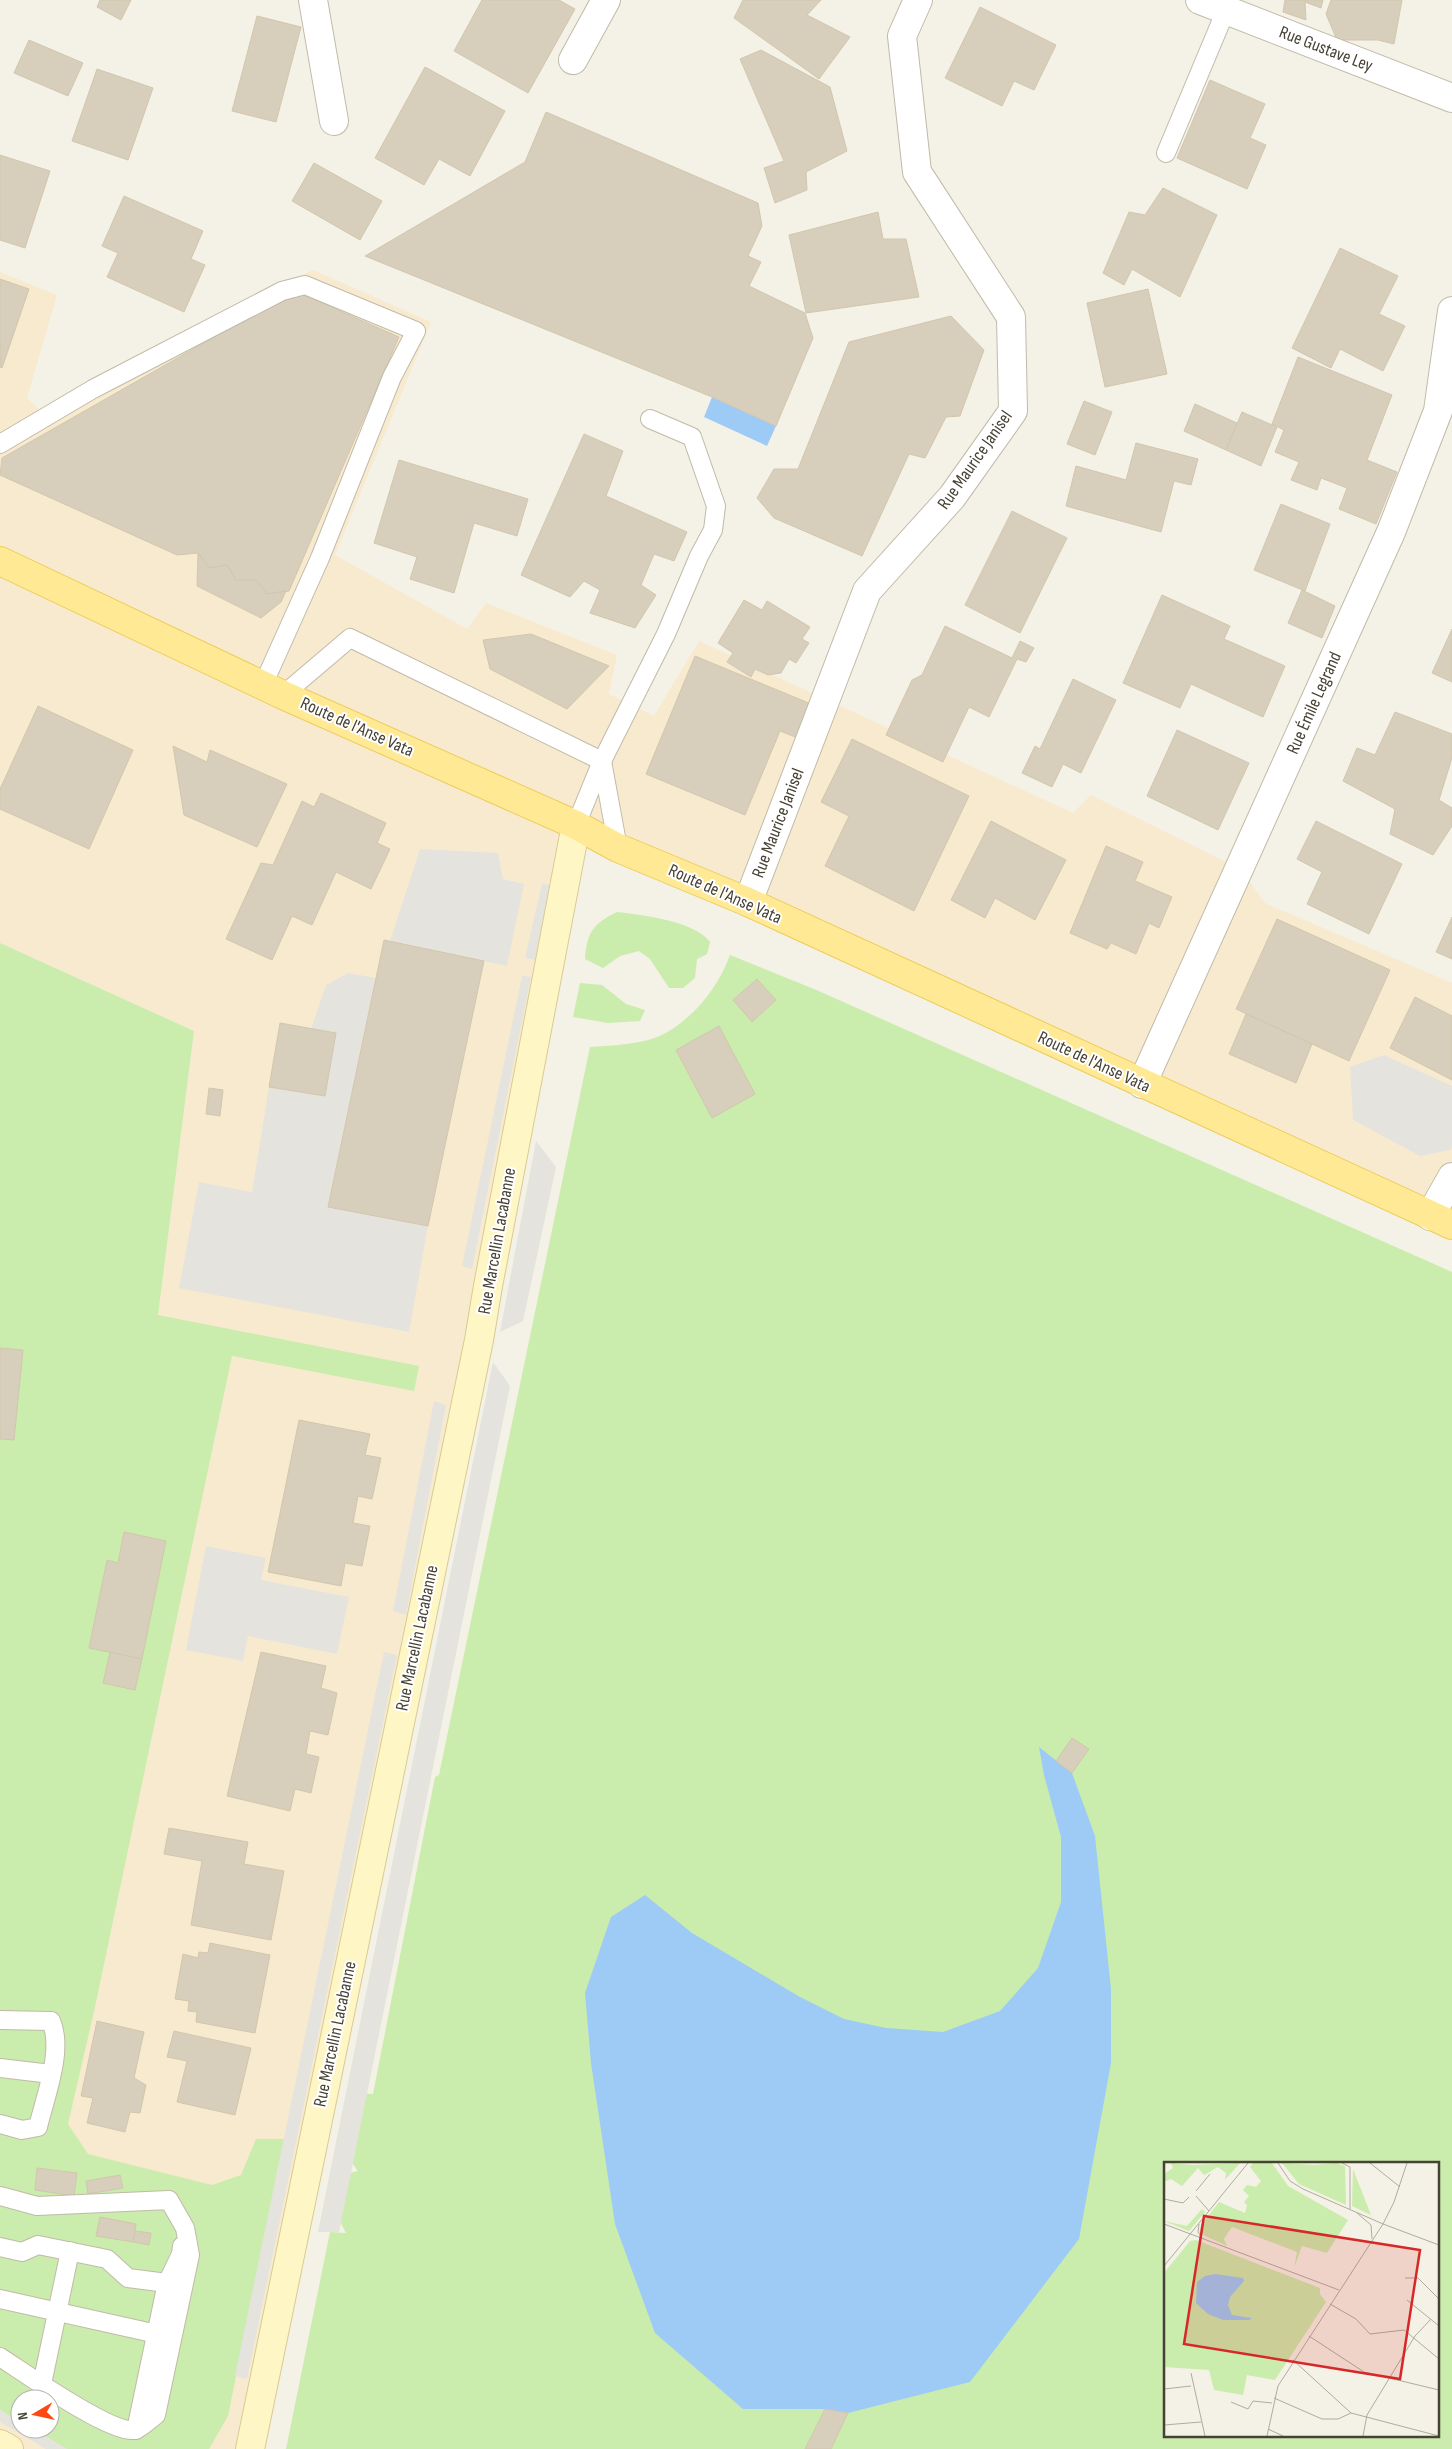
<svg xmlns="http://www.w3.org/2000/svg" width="1452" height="2449" viewBox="0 0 1452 2449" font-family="'Sofia Sans Condensed',sans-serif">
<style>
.commercial{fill:#f8eacf;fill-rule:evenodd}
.green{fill:#caecac;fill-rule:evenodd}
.parking{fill:#e5e3de}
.water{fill:#9dcbf6}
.building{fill:#d7cebb;stroke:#d2c7ad}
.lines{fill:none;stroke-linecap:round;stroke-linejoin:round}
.lane-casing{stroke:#c1baa8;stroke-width:20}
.street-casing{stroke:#c1baa8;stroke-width:30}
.secondary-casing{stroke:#d8cb92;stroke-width:30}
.primary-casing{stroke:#edcd5b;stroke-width:30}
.lane{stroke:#fff;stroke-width:18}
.street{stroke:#fff;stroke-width:28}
.secondary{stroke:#fff6c5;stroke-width:28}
.primary{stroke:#ffe994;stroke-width:28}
.labels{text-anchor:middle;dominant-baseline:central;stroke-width:4;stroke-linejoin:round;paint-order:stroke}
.street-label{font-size:18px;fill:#484235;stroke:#fff}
.inset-road{fill:none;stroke:#afab9f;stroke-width:1}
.view{fill:#d62828;fill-opacity:0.15;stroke:#d62828;stroke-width:2.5}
.inset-edge{fill:none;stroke:#484235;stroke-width:2.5}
</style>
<rect width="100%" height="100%" fill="#f4f1e6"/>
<path class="commercial" d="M313,270L431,322L335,555L467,629L486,603L617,655L609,694L654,716L699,641L1073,813L1091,795L1240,869L1265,903L1452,983V1225L576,825L250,2449H9L0,2444V2004L95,2007L237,1331L158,1315L194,1031L0,943V272L57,295L27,398L40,410ZM20,2399H50V2429H20Z"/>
<g class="green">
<path d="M617,912C642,915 695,921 710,942L707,954L697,959L695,978L683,988H669L650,959L639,951L620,956L603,968L585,959C587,932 593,924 617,912Z"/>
<polygon points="0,943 194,1031 158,1315 419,1366 414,1391 232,1356 95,2007 68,2124 88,2154 212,2185 241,2175 256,2139 284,2139 228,2416 209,2449 67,2449 33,2429 50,2429 50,2399 20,2399 20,2422 0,2410"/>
<path d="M730,955L814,989L1452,1272V2449H286L330,2232L346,2233L336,2214L331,2178L358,2171L336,2140L354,2132L350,2093L373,2094L435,1777L439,1775L590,1047C609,1046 645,1044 662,1035C693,1019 718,988 730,955ZM1166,2163H1438V2435H1166Z"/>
<polygon points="580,983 602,985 626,1004 645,1010 640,1021 608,1023 573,1017"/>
</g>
<g class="parking">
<polygon points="420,849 498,853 503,879 524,884 507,966 390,941"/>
<polygon points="542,884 550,885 535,960 525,958"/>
<polygon points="348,973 376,978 328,1207 428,1226 409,1332 179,1288 199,1182 252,1192 269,1087 325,1096 336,1033 311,1029 326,985"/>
<polygon points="522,976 531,977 472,1269 462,1266"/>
<polygon points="1384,1055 1452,1086 1452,1147 1450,1150 1420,1156 1353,1120 1350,1067"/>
<polygon points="536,1141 556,1167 523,1321 500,1332"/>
<polygon points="493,1362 510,1386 339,2232 318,2232"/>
<polygon points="434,1401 446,1405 406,1615 393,1611"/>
<polygon points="206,1546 266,1558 261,1580 349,1597 337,1654 248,1636 243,1661 186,1650"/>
<polygon points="384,1652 397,1655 247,2379 235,2376"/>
<polygon points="0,2410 20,2422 20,2429 33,2429 67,2449 46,2449 0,2422"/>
</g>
<g class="water">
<polygon points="712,397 776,426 767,446 704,417"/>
<polygon points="1039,1747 1072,1773 1095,1836 1111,1989 1111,2063 1079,2239 970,2382 848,2413 825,2409 743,2409 655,2333 615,2224 591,2063 585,1993 611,1917 645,1895 692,1933 800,1997 844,2019 886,2028 943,2032 1000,2011 1038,1968 1061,1902 1061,1837 1044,1775"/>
</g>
<g class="building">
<polygon points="100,0 131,0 121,20 97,7"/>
<polygon points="482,0 559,0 575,9 528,93 454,51"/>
<polygon points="743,0 821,0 807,15 850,37 819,79 734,18"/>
<polygon points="1285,0 1323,0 1321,8 1305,2 1306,20 1283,12"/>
<polygon points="1331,0 1402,0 1394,44 1378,40 1337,40 1326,14"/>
<polygon points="980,7 1056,45 1034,90 1014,81 1002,106 945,78"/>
<polygon points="257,16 301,27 276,122 232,111"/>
<polygon points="29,40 83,63 68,96 14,73"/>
<polygon points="761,50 830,87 847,151 806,172 807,190 775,203 764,168 784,161 740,59"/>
<polygon points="425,67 505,111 470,176 439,159 424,185 375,158"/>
<polygon points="97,69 153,88 128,160 72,141"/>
<polygon points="1210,80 1265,104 1250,138 1266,145 1247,189 1177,158"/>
<polygon points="546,112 758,203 762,226 748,256 761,262 749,286 805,313 813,338 776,426 712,397 365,256 525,162"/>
<polygon points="0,155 50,171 25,248 0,240"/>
<polygon points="314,163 382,201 360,240 292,201"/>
<polygon points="1163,188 1217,215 1180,297 1132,269 1124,285 1103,273 1129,212 1145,215"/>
<polygon points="124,196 203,231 191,259 205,265 184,312 107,277 118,253 102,246"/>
<polygon points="878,212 883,239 906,239 919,297 806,313 789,235"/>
<polygon points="1340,248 1398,276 1379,314 1405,326 1383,371 1340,349 1331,368 1292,348"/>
<polygon points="0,279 29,289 2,368 0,367"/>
<polygon points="1148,289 1167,374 1105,387 1087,303"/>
<polygon points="295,291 399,337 289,591 267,594 256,580 236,580 227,565 209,568 198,553 177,555 0,475 2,458"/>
<polygon points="951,316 984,350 960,416 946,417 925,458 909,454 862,556 774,518 757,498 774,469 798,469 849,342"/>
<polygon points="1298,357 1392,395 1367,460 1397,472 1376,524 1339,509 1347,488 1321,478 1317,490 1291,480 1299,462 1275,452 1284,430 1272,424"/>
<polygon points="1084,401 1112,412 1095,455 1067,444"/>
<polygon points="1195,404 1237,423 1226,450 1184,431"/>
<polygon points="1242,412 1277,427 1261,466 1226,450"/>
<polygon points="584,434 623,451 606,496 687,532 674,561 654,554 641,585 656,595 635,628 590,613 600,590 584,581 570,597 521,575"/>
<polygon points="1136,443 1198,459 1191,485 1174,481 1161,532 1066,506 1076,466 1126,480"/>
<polygon points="399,460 528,499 517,536 474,523 454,593 410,579 417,557 374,543"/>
<polygon points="1281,504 1330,524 1305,591 1254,570"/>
<polygon points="1012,511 1067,538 1020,633 965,605"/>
<polygon points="198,553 209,568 227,565 236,580 256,580 267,594 286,591 281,602 261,618 197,586"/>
<polygon points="1302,590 1335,606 1322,638 1288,623"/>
<polygon points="1162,595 1230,626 1224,639 1285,666 1263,717 1191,684 1180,708 1123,683"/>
<polygon points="744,600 762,610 767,601 810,627 802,639 809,643 796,663 789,659 781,673 768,675 755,669 751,677 727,662 733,653 718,643"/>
<polygon points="945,626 1012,658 1020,641 1034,648 1026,662 1017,659 989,717 969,707 943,762 886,735 912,680 922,675"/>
<polygon points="1452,629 1452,682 1432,673"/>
<polygon points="531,634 609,666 567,709 490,669 483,640"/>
<polygon points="695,656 816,706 803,740 780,731 745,815 646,774"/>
<polygon points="1073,679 1116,700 1081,773 1063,764 1052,787 1022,773 1035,746 1040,749"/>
<polygon points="38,706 133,750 89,849 0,809 0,789"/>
<polygon points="1395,712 1452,734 1452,758 1439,800 1452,808 1452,826 1433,855 1390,834 1395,809 1343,781 1357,748 1375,755"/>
<polygon points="1177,730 1249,763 1218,830 1147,796"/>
<polygon points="852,739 969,796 914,911 825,866 849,816 821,802"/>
<polygon points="173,746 207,762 210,750 287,784 257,847 184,815"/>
<polygon points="321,793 386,823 377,843 390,849 371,889 336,872 312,925 292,916 272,960 226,939 261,863 273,865 302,801 314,807"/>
<polygon points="991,821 1066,860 1035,920 995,898 985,918 951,900"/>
<polygon points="1316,821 1402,864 1369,934 1307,904 1322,872 1297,859"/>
<polygon points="1106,846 1143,862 1135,881 1172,897 1159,928 1149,923 1136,954 1111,943 1107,949 1070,933"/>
<polygon points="1452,917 1452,959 1436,952"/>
<polygon points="1277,919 1390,970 1349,1061 1236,1009"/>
<polygon points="384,940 484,961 428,1226 328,1207"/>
<polygon points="757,979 776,1000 752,1022 733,1000"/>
<polygon points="1415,997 1452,1016 1452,1080 1390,1048"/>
<polygon points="1246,1014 1312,1044 1296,1083 1229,1054"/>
<polygon points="280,1023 336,1033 325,1096 269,1087"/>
<polygon points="719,1026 755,1094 712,1118 676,1050"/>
<polygon points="209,1088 223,1090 220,1116 206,1114"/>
<polygon points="0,1348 23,1350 14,1440 0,1439"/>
<polygon points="299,1420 370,1434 365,1455 381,1458 372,1499 358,1496 353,1523 370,1526 362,1566 345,1563 341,1586 268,1572"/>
<polygon points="124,1532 166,1541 142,1659 89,1648 107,1560 118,1563"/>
<polygon points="110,1652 142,1659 135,1690 103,1683"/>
<polygon points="261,1652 326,1666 321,1688 337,1693 328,1735 310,1731 306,1754 319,1757 311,1793 295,1789 290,1811 227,1796"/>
<polygon points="1072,1738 1089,1749 1072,1773 1056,1761"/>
<polygon points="169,1828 248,1842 244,1864 284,1871 271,1940 191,1925 202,1861 164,1854"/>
<polygon points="210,1943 270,1955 255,2033 196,2022 197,2012 188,2011 189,2001 175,1999 183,1954 198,1958 199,1952 208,1953"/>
<polygon points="97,2021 144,2032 134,2078 146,2085 140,2113 130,2112 125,2132 87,2123 93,2098 81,2096"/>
<polygon points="174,2031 251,2048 235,2115 177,2102 187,2061 167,2057"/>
<polygon points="37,2168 77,2173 74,2196 35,2190"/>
<polygon points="120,2175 123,2188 88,2194 86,2181"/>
<polygon points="100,2217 136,2224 133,2242 96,2236"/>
<polygon points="135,2231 151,2233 149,2245 133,2242"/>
<polygon points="825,2409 848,2413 831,2449 805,2449"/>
</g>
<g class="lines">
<defs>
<g id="lane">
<polyline points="1166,153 1226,10"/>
<polyline points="0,444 93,389 282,291 305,285 416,331 392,377 320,558 263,685"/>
<polyline points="283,695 350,638 602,761 618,848"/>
<polyline points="576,825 602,761 666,634 699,556 713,530 716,506 692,437 650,419"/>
<path d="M0,2020L51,2021C64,2050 45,2097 38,2127L22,2130L0,2124"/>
<polyline points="0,2068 51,2074"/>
<path d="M0,2196L37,2206L169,2200L185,2228L190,2255L156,2415C150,2419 141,2429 134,2430C109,2433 25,2373 0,2357"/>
<polyline points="0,2247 22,2252 38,2245 107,2259 128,2278 167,2283"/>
<polyline points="0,2299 157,2334"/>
<polyline points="42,2384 70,2251"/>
<polyline points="136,2430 167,2283 181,2254 182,2246"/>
</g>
<g id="street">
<polyline points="313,0 334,121"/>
<polyline points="1200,0 1452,98"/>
<polyline points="573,60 606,0"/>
<polyline points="748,902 867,591 952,497 1013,411 1011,317 917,172 902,36 918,0"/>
<polyline points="1142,1084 1391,532 1438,411 1452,311"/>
<polyline points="1430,1216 1452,1177"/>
</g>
<g id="secondary">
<polyline points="0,2444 9,2449"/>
<polyline points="250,2449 479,1340 488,1286 576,825"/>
</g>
<polyline id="primary" points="0,561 283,695 576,825 618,848 748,902 1452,1225"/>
</defs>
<use href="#lane" class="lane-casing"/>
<use href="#street" class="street-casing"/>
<use href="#secondary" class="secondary-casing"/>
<use href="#primary" class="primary-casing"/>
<use href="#lane" class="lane"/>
<use href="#street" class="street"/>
<use href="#secondary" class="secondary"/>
<use href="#primary" class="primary"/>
</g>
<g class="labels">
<g class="street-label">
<text transform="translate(1326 49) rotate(21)">Rue Gustave Ley</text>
<text transform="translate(975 460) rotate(-55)">Rue Maurice Janisel</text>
<text transform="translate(1314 703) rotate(-66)">Rue Émile Legrand</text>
<text transform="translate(357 727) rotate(24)">Route de l'Anse Vata</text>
<text transform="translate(778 823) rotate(-69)">Rue Maurice Janisel</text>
<text transform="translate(725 894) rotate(24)">Route de l'Anse Vata</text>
<text transform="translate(1094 1062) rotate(25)">Route de l'Anse Vata</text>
<text transform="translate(497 1241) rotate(-80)">Rue Marcellin Lacabanne</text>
<text transform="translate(417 1638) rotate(-78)">Rue Marcellin Lacabanne</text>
<text transform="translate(335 2034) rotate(-78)">Rue Marcellin Lacabanne</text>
</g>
</g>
<g transform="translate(1164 2162)">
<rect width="275" height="275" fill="#f4f1e6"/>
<path d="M7,1L28,3L76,1L61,18L62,11L54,5L40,13L34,6L18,24L7,17L0,20V12L9,6ZM89,1H108L124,24L184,58L163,91L138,84L130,106L133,90L68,65L60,77L63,84L35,71L37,63L55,40L81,51L83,43L80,40L85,34L79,28L83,23L92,25L97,19L86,5ZM118,1L150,3L172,1L181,4L182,43L135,22ZM189,7L207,53L188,44ZM38,47L41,50L25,69L0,59L23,64ZM32,78L156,126V132L162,140L111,218L83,213L79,233L50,228L45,208L0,205V111L26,79Z" fill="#caecac"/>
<path d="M51,112L79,116L80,119L66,135L64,143L68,153L88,156L85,158H59L44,152L32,141L33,120L41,114Z" fill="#9dcbf6"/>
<path class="inset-road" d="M114,1L126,19L139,27L219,62M178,1L186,5V47M206,1L236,25M32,29L46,12M32,34L45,49M0,37L19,41L25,35M193,51L207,63L208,77M0,62L175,128M35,62L34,70L38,76M219,62L275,83M0,104L84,1M241,116H254L275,137M243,138L275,164M166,142L192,157L206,172L240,168L275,197M145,174L200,210L275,228M129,198L187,251L275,274M27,211L41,274M0,227L27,224M110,236L158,257H174L187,251M67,240L84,247L89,239L108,241M0,263L37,260M104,267L119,274M103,274L114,224L219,62L230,40L243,1M199,274L203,253L251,174L267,157"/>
<path class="view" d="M40,54L256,88L236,217L20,182Z"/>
<rect width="275" height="275" class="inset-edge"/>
</g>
<g transform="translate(35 2414) rotate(261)"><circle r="24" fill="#ffffff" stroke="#b6b3ae"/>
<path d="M0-4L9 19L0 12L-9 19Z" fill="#ff4912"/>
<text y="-8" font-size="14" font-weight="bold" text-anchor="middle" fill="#484235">N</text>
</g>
</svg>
